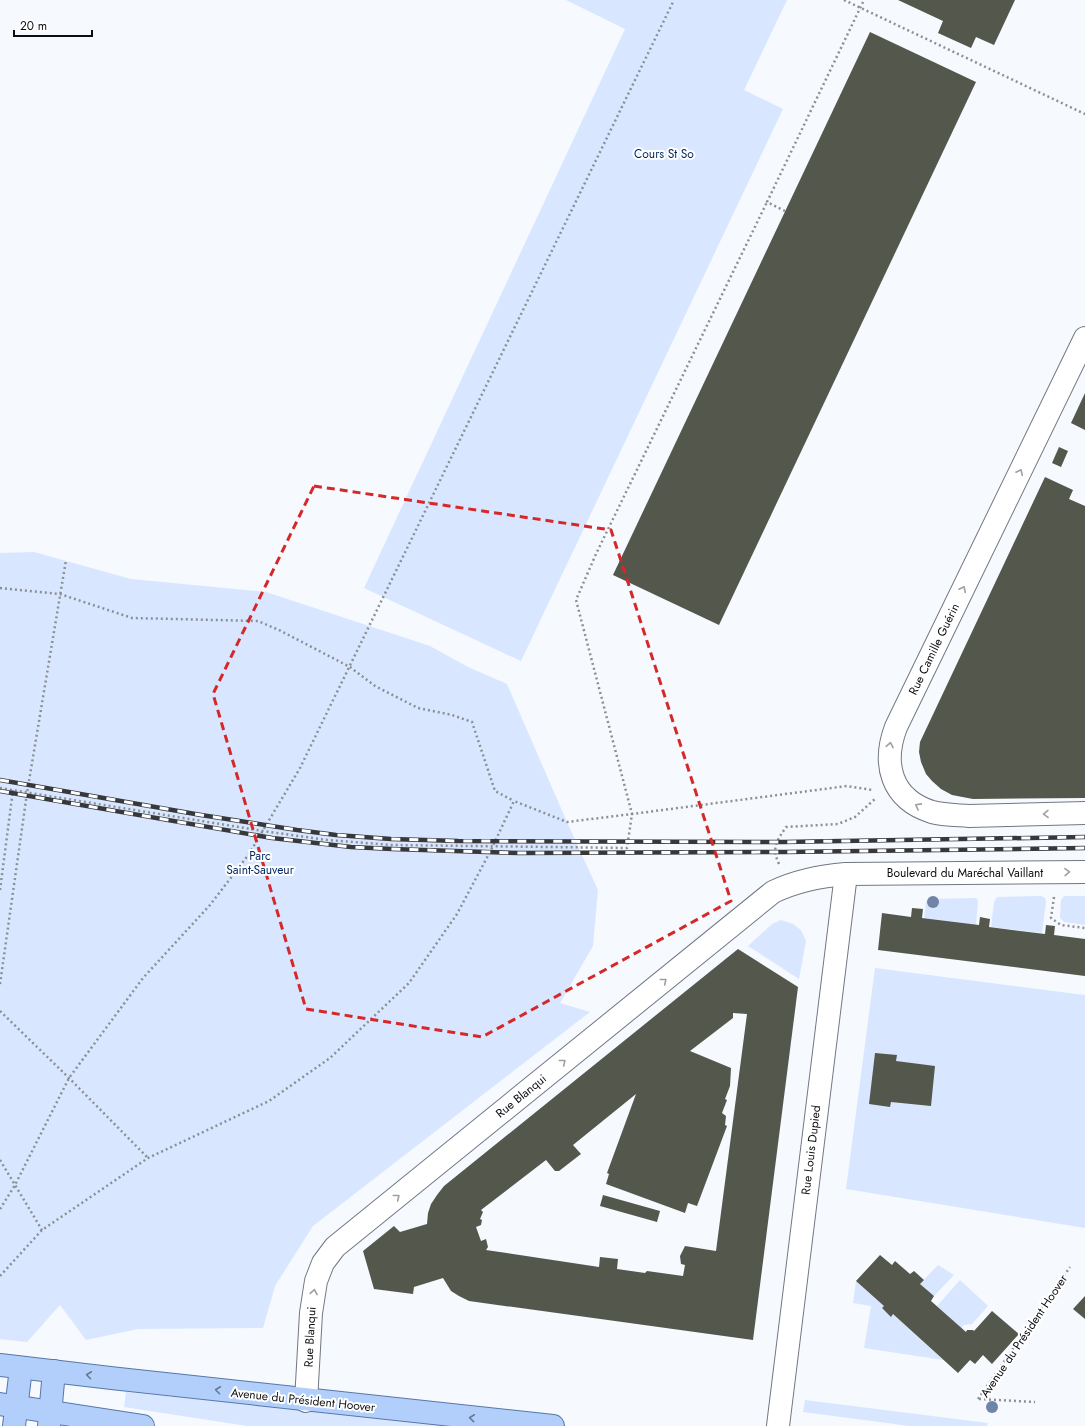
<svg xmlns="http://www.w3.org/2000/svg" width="1085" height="1426" viewBox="0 0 1085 1426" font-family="Jost,sans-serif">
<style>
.green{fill:#d8e7ff}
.building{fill:#53574c;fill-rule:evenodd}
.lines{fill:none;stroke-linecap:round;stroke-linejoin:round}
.minor-casing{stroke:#717883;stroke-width:24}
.primary-casing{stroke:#5777a8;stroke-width:24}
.path{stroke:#8c8f94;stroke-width:2.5;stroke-dasharray:2 3;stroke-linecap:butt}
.minor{stroke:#fff;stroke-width:22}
.primary{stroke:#b2cffb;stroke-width:22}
.rail-casing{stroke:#36383c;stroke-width:4.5}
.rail{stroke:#fff;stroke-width:3;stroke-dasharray:9;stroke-linecap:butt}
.tree{fill:#6f84a7}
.oneway{stroke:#9e9fa0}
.oneway2{stroke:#677892}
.marked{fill:none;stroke:#d62828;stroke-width:3;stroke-dasharray:8 5;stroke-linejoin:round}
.labels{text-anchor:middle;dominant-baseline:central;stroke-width:4;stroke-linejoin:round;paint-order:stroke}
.park-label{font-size:12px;fill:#00255f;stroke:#fff}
.street-label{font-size:12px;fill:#0c0e12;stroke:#fff}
</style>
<rect width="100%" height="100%" fill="#f6f9fe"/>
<g class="green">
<polygon points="566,0 787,0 744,90 783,109 521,661 364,588 625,29"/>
<polygon points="34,552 131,579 266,592 430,646 468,667 507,684 567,822 598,890 593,946 560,1003 590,1012 313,1226 275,1286 263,1328 138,1329 86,1340 60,1305 27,1342 0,1339 0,553"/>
<polygon points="1041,896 1045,898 1046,902 1042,933 991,927 994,902 997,897"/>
<polygon points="1064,896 1085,896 1085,925 1064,922 1060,918 1061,900"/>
<polygon points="976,898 978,901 976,925 924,918 926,902 928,899"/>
<polygon points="781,920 793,924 801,930 806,941 799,979 748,946 772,924"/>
<polygon points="875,968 1085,995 1085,1228 846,1189"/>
<polygon points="938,1265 954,1275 934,1296 920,1284"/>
<polygon points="960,1280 988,1306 972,1324 964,1325 961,1328 937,1306"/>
<polygon points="856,1281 884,1306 882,1309 891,1316 893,1314 943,1360 864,1348 871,1306 853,1303"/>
<polygon points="126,1392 464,1426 247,1426 124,1407"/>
<polygon points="805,1400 988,1423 987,1426 910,1426 803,1412"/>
</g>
<g class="building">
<polygon points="898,0 1015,0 994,45 976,37 971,48 938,33 943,21"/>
<polygon points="870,32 976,82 719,625 613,575"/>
<polygon points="1085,393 1085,430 1071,423"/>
<polygon points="1059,447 1068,451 1061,467 1052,463"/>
<polygon points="1045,477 1073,490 1069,499 1085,506 1085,798 973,799 952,795 941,789 932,781 926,774 921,762 919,752 920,742"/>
<polygon points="912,908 923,909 922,918 979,925 980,917 990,919 989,927 1045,934 1046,925 1055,926 1054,935 1085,939 1085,976 878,950 882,913 911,917"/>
<path d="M738,949L798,987L753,1340L469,1301L459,1296L451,1291L443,1278L414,1287L413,1294L374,1289L363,1251L394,1226L400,1232L427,1224L428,1213L431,1204L437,1195L444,1186ZM733,1013L747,1014L716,1251L685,1246L680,1256L681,1264L685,1265L683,1276L647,1271L645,1273L617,1269L618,1259L600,1257L599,1267L486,1250L488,1247L486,1239L481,1241L476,1227L481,1225L482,1220L480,1219L483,1212L481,1210L546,1160L555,1171H559L581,1154L573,1145L636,1094L607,1173L609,1174L606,1184L685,1213L688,1203L697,1206L727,1126L725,1125L726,1116L722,1113L727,1100L725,1099L730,1086L731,1068L690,1051L733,1018Z"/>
<polygon points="875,1053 897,1055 896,1061 935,1066 931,1106 891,1102 890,1107 869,1104"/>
<polygon points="603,1195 660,1211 657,1222 600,1206"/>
<polygon points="880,1255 892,1265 895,1261 910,1274 914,1271 924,1280 920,1284 934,1296 931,1301 966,1332 967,1330 973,1330 974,1331 992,1311 1019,1334 992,1364 983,1355 975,1364 970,1360 958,1373 893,1314 891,1317 882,1308 884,1306 856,1281"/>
<polygon points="1085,1296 1085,1319 1073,1309"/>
</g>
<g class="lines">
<defs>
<g id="minor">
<path d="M1085,338L896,727C882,764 891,799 932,812C944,815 957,815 969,816L1085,813"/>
<path d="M306,1401L311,1313L316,1281L323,1263L335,1247L773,892C796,881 820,876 846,874L1085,872"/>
<polyline points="778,1426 846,874"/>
</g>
<g id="primary">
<path d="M0,1365C184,1387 368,1407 553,1426"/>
<polyline points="0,1404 143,1426"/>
<polyline points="14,1426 21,1368"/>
<polyline points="49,1426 54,1371"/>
</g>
</defs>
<use href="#minor" class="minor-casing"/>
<use href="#primary" class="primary-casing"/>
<g class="path">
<polyline points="844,0 1085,114"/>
<polyline points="785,211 767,202 864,0"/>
<polyline points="0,588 60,594 132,618 258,621 279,630 350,667 375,686 418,708 452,715 472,722 495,791 514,801"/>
<polyline points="0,788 263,831 327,840 392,845 627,848 632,814 847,786 872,790"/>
<path d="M779,864C771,847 777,841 786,827L838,824L855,817L876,798"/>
<polyline points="0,890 13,790"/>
<polyline points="1054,897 1051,918 1061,925 1085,928"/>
<polyline points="0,984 27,793 66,560"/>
<polyline points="0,1011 69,1078 148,1158"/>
<polyline points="0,1160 42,1230"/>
<polyline points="0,1209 15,1185 69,1078 143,978 210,905 249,854 300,768 674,0"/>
<polyline points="0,1276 42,1230 148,1158 269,1101 330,1058 409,983 457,914 491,850 514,801 567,822 632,814 576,600 596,554 767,202"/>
<polyline points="978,1399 1070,1267"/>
<polyline points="979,1399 1035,1402"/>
</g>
<use href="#minor" class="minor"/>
<use href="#primary" class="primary"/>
<defs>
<g id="rail">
<polyline points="0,780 201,815 297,830 336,835 391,839 458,841 784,842 1085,837"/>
<polyline points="0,791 272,838 351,847 392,849 519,853 785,852 1085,848"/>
</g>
</defs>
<use href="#rail" class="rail-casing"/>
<use href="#rail" class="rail"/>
</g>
<g class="tree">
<circle cx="933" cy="902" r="6"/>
<circle cx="992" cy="1407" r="6"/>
</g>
<defs><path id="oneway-chevron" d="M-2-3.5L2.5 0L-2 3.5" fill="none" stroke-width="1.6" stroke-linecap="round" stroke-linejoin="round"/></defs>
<g class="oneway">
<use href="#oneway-chevron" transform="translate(1020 472) rotate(-64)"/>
<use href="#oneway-chevron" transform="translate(963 589) rotate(-64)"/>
<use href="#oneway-chevron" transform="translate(890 745) rotate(-79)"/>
<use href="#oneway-chevron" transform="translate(918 806) rotate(-152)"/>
<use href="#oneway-chevron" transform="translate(1046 814) rotate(179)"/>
<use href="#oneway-chevron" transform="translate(1067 872) rotate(-1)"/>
<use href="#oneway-chevron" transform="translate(664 981) rotate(-39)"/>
<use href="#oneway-chevron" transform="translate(563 1062) rotate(-39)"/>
<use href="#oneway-chevron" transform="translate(397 1197) rotate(-39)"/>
<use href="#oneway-chevron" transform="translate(314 1292) rotate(-80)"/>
</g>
<g class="oneway2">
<use href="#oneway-chevron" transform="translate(89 1375) rotate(-173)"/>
<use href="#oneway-chevron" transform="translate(218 1390) rotate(-173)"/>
<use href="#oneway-chevron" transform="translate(472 1418) rotate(-174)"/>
</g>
<path class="marked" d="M314,486L611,530L731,901L482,1037L306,1009L213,694Z"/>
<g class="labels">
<g class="park-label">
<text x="664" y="154">Cours St So</text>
<text x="260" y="856">Parc<tspan x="260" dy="14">Saint-Sauveur</tspan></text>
</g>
<g class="street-label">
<text transform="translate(934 649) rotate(-64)">Rue Camille Guérin</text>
<text x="965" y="873">Boulevard du Maréchal Vaillant</text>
<text transform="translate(521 1096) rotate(-39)">Rue Blanqui</text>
<text transform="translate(811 1150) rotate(-83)">Rue Louis Dupied</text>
<text transform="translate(1024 1336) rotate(-56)">Avenue du Président Hoover</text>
<text transform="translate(310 1337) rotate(-87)">Rue Blanqui</text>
<text transform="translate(303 1400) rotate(6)">Avenue du Président Hoover</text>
</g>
</g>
<path d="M14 30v6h78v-6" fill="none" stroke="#0c0e12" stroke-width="2"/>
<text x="20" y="30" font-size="12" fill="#0c0e12" stroke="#ffffff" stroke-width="3" paint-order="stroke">20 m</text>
</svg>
